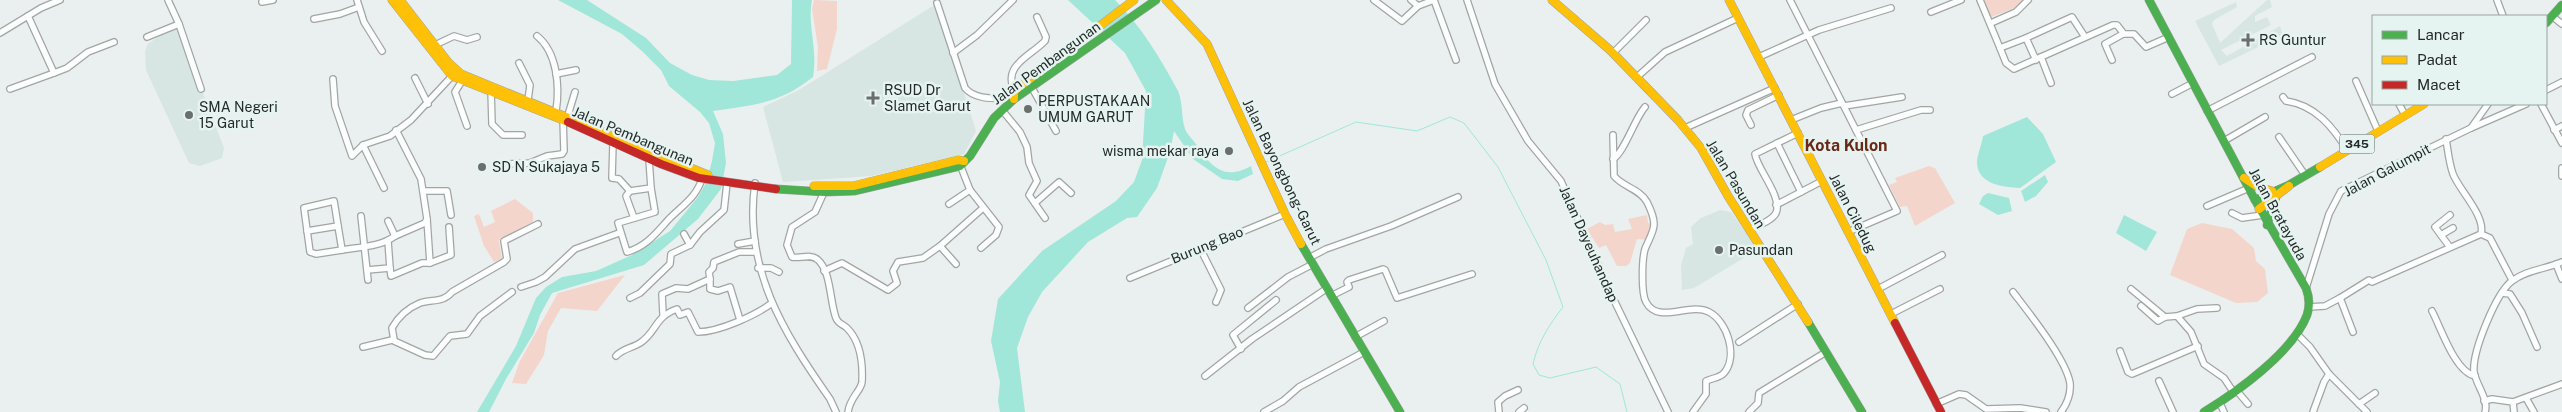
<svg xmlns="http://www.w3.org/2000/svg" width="2562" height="412" viewBox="0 0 2562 412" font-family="'Public Sans',sans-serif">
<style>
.built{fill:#d7e6e2}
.green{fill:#f4d5cb}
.water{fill:#a0e7d9}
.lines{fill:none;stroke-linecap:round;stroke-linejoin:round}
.stream{stroke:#a0e7d9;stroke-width:1}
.street-casing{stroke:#a1a6a5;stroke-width:8}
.fast-casing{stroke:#a1a6a5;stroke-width:9}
.slow-casing{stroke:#a1a6a5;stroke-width:9}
.jam-casing{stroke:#a1a6a5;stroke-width:9}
.street{stroke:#fcfdfd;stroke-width:5.5}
.fast{stroke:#4caf50;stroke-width:8}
.slow{stroke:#ffc107;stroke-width:8}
.jam{stroke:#c62828;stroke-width:8}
.poi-dot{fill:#6a6f6e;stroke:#e6f4f1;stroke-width:2}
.labels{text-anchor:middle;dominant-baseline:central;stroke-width:5;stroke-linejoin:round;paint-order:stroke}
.shield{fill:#e6f4f1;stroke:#5f6765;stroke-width:1}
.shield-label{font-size:12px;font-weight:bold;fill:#252a29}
.poi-label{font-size:14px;fill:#252a29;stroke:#e6f4f1;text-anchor:start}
.street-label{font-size:14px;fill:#252a29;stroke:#e6f4f1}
.quarter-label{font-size:16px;font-weight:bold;fill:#6a2816;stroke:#e6f4f1}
</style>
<rect width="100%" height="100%" fill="#eaf0ef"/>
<g class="built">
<polygon points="2267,0 2270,0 2272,7 2255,16 2255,22 2267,17 2271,25 2221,50 2227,56 2280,26 2283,35 2219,66 2195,21 2236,2 2237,7 2214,20 2212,24 2220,43"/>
<polygon points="936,4 976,131 964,154 872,176 783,182 763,107 799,90"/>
<polygon points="175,28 179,31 224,148 222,158 200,166 189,163 146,70 145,51 148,44 169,29"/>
<polygon points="1720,210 1731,212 1753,243 1752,253 1694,288 1682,290 1681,265 1686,248 1693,244 1691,227 1701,218"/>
</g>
<g class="green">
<polygon points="814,0 837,1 837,29 827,69 817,71 818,47 812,9"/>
<polygon points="1983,0 2024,0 2017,7 1991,17"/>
<polygon points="1929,166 1935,168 1955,203 1915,226 1907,206 1900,207 1889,185 1897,182 1895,178"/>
<polygon points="515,199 533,213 533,222 499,240 502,259 494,262 484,246 474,216 479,214 484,227 495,222 491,211"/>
<polygon points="1647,215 1648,223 1653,224 1649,240 1637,239 1630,263 1626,266 1617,266 1606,245 1599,248 1587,229 1600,222 1605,225 1613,224 1615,232 1632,229 1628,219"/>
<polygon points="2202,223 2232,229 2254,248 2256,261 2265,269 2268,293 2257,302 2236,303 2170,275 2187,229"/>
<polygon points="625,275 597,311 561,308 548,331 544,355 526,384 512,383 520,361 558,293"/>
</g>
<g class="water">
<path d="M558,0H587L646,38L670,63L692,75L709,80L733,81L777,75L791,64L792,0H812C807,25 818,49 813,77C779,104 754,105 713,111L723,134L726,163L721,189L698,219L644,265L552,293L540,315L534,333L506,379L489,412H477L516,346L536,298L546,287L562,277L596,271L632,255L670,231L698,197L706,183L712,161L715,143L709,123L700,112L669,86L661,70L642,51L622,34Z"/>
<path d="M1068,0H1115C1141,26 1161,59 1178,91C1183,102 1181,117 1185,129C1187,134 1193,140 1196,144C1211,167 1224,181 1251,166L1253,174L1238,181L1222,179L1193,159L1174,131L1170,152L1157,188L1137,217L1127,218L1088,242L1042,292L1028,317L1017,348L1025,412H1000L998,401L1000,382L991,341L998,299L1042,251L1116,201L1134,182L1142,160L1146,91L1125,53Z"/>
<path d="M2027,117L2043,134L2056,162L2020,188C2004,187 1978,185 1977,163C1977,155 1982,144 1983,136Z"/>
<polygon points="2045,175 2048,182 2036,196 2025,202 2021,191"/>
<polygon points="1988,193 2009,198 2012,211 1998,215 1979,204 1983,196"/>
<polygon points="2124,215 2157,232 2146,251 2116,233"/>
</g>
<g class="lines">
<path class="stream" d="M1266,162L1356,122L1417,131L1450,117L1464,123L1498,167L1546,260L1563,307C1549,325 1538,342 1533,364L1539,375L1550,378L1596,367L1620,384L1627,412"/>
<defs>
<g id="street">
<polyline points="357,0 364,22 382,51"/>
<polyline points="1374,0 1402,21 1418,6 1434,0"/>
<polyline points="1411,0 1418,6"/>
<polyline points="1434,0 1456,60"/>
<polyline points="1467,0 1495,84 1528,141 1561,181 1613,298 1668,412"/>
<polyline points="1790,0 1897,211 1848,232"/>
<polyline points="1980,0 2000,48 2026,38"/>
<polyline points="2497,0 2503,16"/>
<polyline points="262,2 273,0"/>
<path d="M937,3L965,88C976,101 998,98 1014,99"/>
<polyline points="1931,12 1961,0"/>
<polyline points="28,16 54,73 67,68 88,52 114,42"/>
<polyline points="2553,17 2562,24"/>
<polyline points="314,19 340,14 359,7"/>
<polyline points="1991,23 2016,12 2028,0"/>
<polyline points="179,24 201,89"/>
<polyline points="0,33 41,8 60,0"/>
<path d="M537,36C557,52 560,86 556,111"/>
<polyline points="147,37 179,24 168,0"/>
<polyline points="435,45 454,36 467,40 477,37"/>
<polyline points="2000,48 2006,63 2014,69 2113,25 2117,25 2124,34 2134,34 2146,47 2169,37"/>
<polyline points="953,53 977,35 1013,0"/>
<polyline points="1613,53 1646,20"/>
<polyline points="1759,57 1819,30 1891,8"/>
<polyline points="2041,57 2051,83"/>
<polyline points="2036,60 2026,38 2072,17 2085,37"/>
<polyline points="2112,60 2105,44 2123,34"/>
<polyline points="519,63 530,85 528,100"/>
<polyline points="556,74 576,70"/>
<polyline points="1637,77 1665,52 1738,18"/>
<polyline points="415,78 428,104"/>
<polyline points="333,79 335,106 352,156 363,145 390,136 411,120 452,76"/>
<polyline points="462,81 455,92 467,126"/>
<polyline points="2356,81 2378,131"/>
<polyline points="1031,86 1056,131"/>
<polyline points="10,89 54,73"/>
<polyline points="491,89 492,124 503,135 522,135"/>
<polyline points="2546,90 2562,82"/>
<path d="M1014,91C1003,65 1029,57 1045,41L1046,37L1037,17"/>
<polyline points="2172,94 2193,83"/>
<path d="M2283,97L2286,101C2315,105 2333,127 2347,150"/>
<polyline points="2399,104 2405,115"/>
<polyline points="2541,104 2562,143"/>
<polyline points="1844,106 1902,97"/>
<polyline points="1002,110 1020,132 1027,147 1029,163 1037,181 1029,195 1045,218"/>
<polyline points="2207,111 2312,57"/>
<polyline points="568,115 575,92"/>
<polyline points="1791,120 1821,108 1842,103"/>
<polyline points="1751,125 1746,115 1748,110 1779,95"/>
<polyline points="1685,128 1775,88"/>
<polyline points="2471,128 2526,104"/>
<polyline points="1856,130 1921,110 1930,110"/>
<polyline points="2554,130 2562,126"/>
<path d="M1613,135L1614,176C1623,187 1640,189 1647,202C1650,208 1654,217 1654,224C1654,232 1648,241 1645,249C1642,259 1641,293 1646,302C1658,325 1689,302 1709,312C1728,322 1738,357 1724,373C1720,378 1712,378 1706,381V394L1693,412"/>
<polyline points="2279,137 2305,175"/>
<path d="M2446,139C2448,151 2449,163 2453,174C2459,190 2486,216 2481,234"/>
<polyline points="2224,141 2265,117"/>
<polyline points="613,143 612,178 619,179 630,191 651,188 649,159"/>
<polyline points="1777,143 1801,192"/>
<polyline points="363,145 384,188"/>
<path d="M1613,159C1624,153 1635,118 1645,107"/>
<polyline points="959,162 970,190 999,227 996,235 981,248"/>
<polyline points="508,164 530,163 547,156 562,154 564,151 563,118"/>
<polyline points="2562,168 2562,176"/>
<path d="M755,183C743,268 783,332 830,399L836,412"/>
<path d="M651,188L655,212L618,223L627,252C647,246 656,233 669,219C684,204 697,197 703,176"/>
<path d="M825,190L815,212L792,227L787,245L792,257C800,259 811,253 818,260C831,271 830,303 836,318C838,324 843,324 847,328C861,342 863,363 862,382C861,391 850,397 848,412"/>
<polyline points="424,191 447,191 451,215"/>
<polyline points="630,191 626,196 634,218"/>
<polyline points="1035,203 1059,182 1071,193"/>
<polyline points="949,204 970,190"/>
<polyline points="1776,205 1822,181"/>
<polyline points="2207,206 2249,188"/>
<polyline points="2232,213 2242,218 2263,215"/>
<polyline points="361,216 368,280"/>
<polyline points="388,221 395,236 425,223 427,219 421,179 396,130"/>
<polyline points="338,226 334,201 304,208 310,252 316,254 342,250"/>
<path d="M1749,230C1757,226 1772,221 1776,213C1783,197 1757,169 1755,154L1798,133"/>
<path d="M307,231L338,226L342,250C360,247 380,247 395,236"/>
<polyline points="684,234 690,245"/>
<polyline points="2441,235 2453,228"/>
<polyline points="738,244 755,241"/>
<polyline points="2449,246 2435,227 2450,215"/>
<polyline points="1201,250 1221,290 1216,302"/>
<polyline points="1309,258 1326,249 1391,226 1458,197"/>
<polyline points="430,263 451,255 449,227"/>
<polyline points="956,264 940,246 983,208"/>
<polyline points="2556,264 2562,279"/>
<polyline points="390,268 391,276 422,263 430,263 427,219"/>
<polyline points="758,268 771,268 779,272"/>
<polyline points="367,270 390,268 388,241"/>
<polyline points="824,271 842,263 888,290 897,283 893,271 898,262 923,258 940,246"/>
<polyline points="1130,278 1285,214"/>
<polyline points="710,279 710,289 718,291 730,287 740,320"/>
<polyline points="521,287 536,282 545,277 575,249 619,233"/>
<polyline points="2306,288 2329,214 2341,191 2471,128 2488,104"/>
<polyline points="1878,289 1942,255"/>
<polyline points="2131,289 2165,317 2177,316"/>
<path d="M2013,292C2029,313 2066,359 2070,383C2071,394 2067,404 2061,412"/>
<polyline points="2502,293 2510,294 2522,313 2537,347"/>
<polyline points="1331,296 1349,287 1347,282 1349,280 1383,269 1385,270 1397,298 1472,274"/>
<polyline points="630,298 640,293 670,264 671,254 690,245 700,232 724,210 727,183"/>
<polyline points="2340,298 2369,280 2372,282 2481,234 2490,238 2512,280"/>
<polyline points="2141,306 2158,321 2165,317"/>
<polyline points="2309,307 2325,306 2340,298 2353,332"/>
<polyline points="1248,308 1288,277 1313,264"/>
<polyline points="2217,308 2197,309 2177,316 2191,332 2204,364 2224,378 2234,393"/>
<path d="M2432,311C2441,328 2455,372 2475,376"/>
<polyline points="663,314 662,294 676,288 688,289 710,279 709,272 713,268 714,262 739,252 756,252"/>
<polyline points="1891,314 1940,289"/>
<polyline points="2297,334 2310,347 2329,374 2367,412"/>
<polyline points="1355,337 1384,321"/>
<path d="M394,340L392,328C398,317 408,308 420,303C432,299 443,303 452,292L504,262L507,259L504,241L538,224"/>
<polyline points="1739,342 1798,304"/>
<polyline points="363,347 392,340 425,355 433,356 450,336 467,334 480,316 512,292"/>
<polyline points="1241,349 1233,335 1276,300"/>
<polyline points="2120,351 2128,372 2132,374 2198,346"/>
<path d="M616,356C622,349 632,348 640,343C657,332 654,317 677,309L680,315L688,312L698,332C719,332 756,315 772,303"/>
<polyline points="1205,376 1252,339 1326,289"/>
<polyline points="2159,381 2173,412"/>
<polyline points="2237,391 2248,404"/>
<polyline points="2526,398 2534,412"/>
<polyline points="2484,401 2492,399 2513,402 2514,412"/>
<polyline points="2513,402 2562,384"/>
<polyline points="2220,403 2224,412"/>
<polyline points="1936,404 1959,394 1966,395 1986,409 2020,408 2046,412"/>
<polyline points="2359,404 2375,393"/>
<polyline points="1264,412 1283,401 1299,387 1364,352"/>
<polyline points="1499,412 1498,402 1505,396 1518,390"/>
<polyline points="1519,412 1524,408"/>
<polyline points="1749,412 1758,403 1759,393 1826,352"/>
<polyline points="2313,412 2324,382 2329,374"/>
<path d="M2485,412C2489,399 2476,385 2474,372C2472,352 2496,293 2512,281C2526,270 2546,269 2562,262"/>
</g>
<g id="fast">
<polyline points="2149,0 2255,200"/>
<polyline points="2546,23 2562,5"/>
<polyline points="776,189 825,192 854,191 960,166 970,156 994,118 1014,99 1156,0"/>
<polyline points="2267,225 2276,197"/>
<polyline points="1301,244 1400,412"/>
<polyline points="1808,322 1862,412"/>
<path d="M2204,412C2237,392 2293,352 2307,315C2310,306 2309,296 2306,288L2255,200L2289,185L2320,167"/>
</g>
<g id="slow">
<polyline points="392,0 452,76 568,122"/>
<polyline points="400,0 448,62 461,74 708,175"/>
<polyline points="1166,0 1207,44 1285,214 1301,244"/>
<polyline points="1552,0 1610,50 1678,120 1701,148 1728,196 1808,322"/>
<polyline points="1729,0 1895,323"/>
<polyline points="1014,99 1014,91 1134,0"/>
<polyline points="2320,167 2424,104"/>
<polyline points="2244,178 2256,186 2272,191"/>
<polyline points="814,186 853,186 958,160 964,161"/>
<polyline points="2259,209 2289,186"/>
</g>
<g id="jam">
<polyline points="568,122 661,164 699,178 776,189"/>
<polyline points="1895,323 1941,412"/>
</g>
</defs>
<use href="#street" class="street-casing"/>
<use href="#fast" class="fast-casing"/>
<use href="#slow" class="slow-casing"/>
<use href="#jam" class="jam-casing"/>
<use href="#street" class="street"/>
<use href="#fast" class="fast"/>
<use href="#slow" class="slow"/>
<use href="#jam" class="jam"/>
</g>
<g class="poi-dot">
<path d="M2245.5 32.5h5v5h5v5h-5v5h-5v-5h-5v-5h5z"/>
<path d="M870.5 90.5h5v5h5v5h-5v5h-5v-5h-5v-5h5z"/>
<circle cx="1028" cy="109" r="5"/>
<circle cx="189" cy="115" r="5"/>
<circle cx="1229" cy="151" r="5"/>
<circle cx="482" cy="167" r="5"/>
<circle cx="1719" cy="250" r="5"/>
</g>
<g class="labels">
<rect class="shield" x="2339.5" y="134.5" width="35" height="19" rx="4"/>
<g class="shield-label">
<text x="2357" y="144">345</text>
</g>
<g class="poi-label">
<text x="2259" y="40">RS Guntur</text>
<text x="884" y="90">RSUD Dr<tspan x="884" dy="16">Slamet Garut</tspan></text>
<text x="1038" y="101">PERPUSTAKAAN<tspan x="1038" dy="16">UMUM GARUT</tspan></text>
<text x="199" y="107">SMA Negeri<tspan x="199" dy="16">15 Garut</tspan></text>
<text x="1219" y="151" text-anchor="end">wisma mekar raya</text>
<text x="492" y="167">SD N Sukajaya 5</text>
<text x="1729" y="250">Pasundan</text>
</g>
<g class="street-label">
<text transform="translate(1046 63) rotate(-36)">Jalan Pembangunan</text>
<text transform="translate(633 136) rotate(23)">Jalan Pembangunan</text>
<text transform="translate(2387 170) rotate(-28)">Jalan Galumpit</text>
<text transform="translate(1282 172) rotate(64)">Jalan Bayongbong-Garut</text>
<text transform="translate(1736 184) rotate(59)">Jalan Pasundan</text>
<text transform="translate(1853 213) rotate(63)">Jalan Ciledug</text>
<text transform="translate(2278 214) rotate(61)">Jalan Bratayuda</text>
<text transform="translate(1589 244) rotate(66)">Jalan Dayeuhandap</text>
<text transform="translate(1207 245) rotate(-22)">Burung Bao</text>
</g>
<g class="quarter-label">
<text x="1846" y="145">Kota Kulon</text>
</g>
</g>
<rect x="2372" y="15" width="175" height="90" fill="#e6f4f1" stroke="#99a3a1"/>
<rect x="2382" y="31" width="25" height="8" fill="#4caf50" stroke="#99a3a1"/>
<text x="2417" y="40" font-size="15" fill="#252a29">Lancar</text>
<rect x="2382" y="56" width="25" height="8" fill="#ffc107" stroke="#99a3a1"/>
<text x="2417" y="65" font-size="15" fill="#252a29">Padat</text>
<rect x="2382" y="81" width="25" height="8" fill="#c62828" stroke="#99a3a1"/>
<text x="2417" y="90" font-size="15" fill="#252a29">Macet</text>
</svg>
